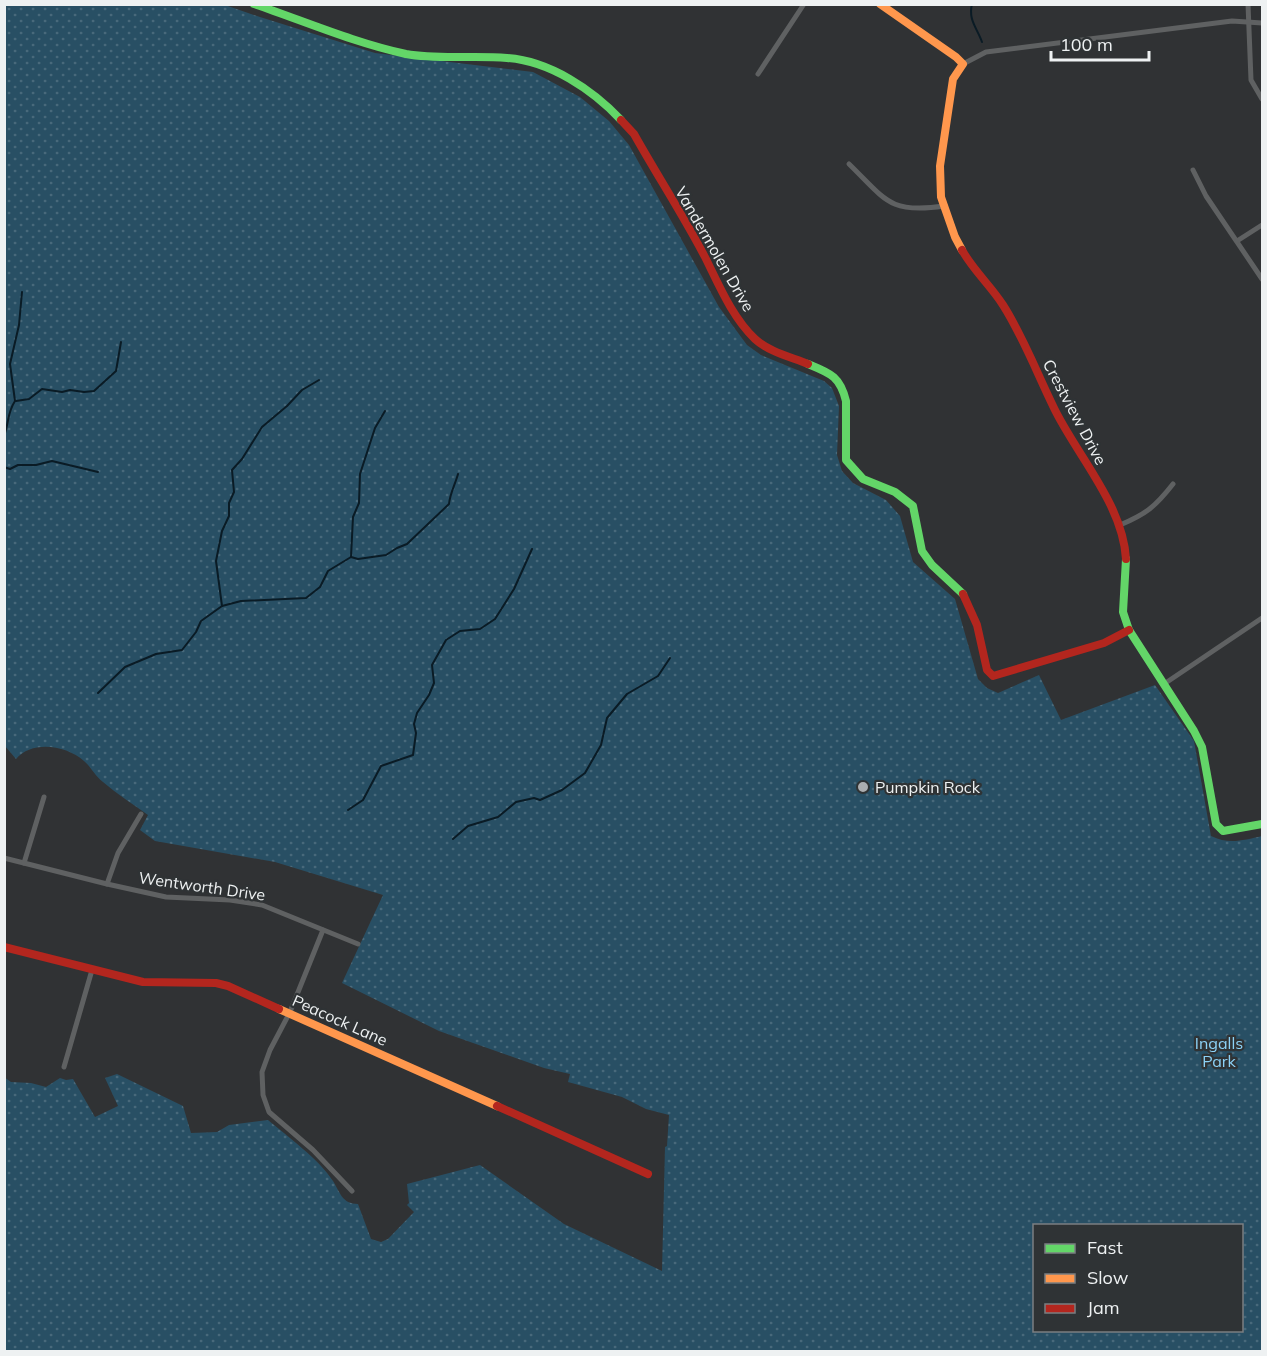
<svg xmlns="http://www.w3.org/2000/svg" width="1267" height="1356" viewBox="0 0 1267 1356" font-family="Mulish,sans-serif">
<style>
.green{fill:url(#green-dots);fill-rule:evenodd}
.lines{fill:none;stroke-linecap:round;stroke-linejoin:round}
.stream{stroke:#0a1b25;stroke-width:2}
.street{stroke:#5f6162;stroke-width:5}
.fast{stroke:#63d668;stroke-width:8}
.slow{stroke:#ff974d;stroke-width:8}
.jam{stroke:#b3261e;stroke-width:8}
.poi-dot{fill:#acaeb0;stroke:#2f3335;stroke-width:2}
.labels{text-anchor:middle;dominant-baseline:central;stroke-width:4.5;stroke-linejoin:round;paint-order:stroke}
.street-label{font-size:16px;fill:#eef1f2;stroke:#2f3335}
.poi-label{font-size:16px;fill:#eef1f2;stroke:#2f3335;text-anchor:start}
.park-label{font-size:16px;fill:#8cd2f7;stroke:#2f3335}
</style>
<defs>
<pattern id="green-dots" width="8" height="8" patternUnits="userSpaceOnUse" patternTransform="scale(1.5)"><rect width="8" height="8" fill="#284f64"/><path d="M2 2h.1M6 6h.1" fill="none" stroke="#48697b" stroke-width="1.8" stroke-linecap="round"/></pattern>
</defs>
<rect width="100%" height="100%" fill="#303234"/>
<path class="green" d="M5,5H225L260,17L375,53L533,72L580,97L609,121L629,145L719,307L747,345L761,355L824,381L832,388L839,406L837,455L842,471L853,483L886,500L900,516L913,562L955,599L978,679L987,688L998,693L1039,675L1061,720L1155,685L1194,741L1211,836C1229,845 1244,840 1262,836V1351H5L4,1077L11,1082L31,1083L46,1087L60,1078L66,1080L73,1079L95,1117L118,1106L105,1078L117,1074L183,1106L191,1133L217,1132L229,1125L268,1120C288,1137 319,1159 333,1181C340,1192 342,1204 358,1204L371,1239L381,1242L388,1239L414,1212L407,1205L409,1203L407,1184L480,1165L564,1224L662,1271L665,1147L667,1146L669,1115L646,1109L622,1097L568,1082L570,1074L544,1068L439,1031L342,983L383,895L275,862L155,841L140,830L148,815C133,804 117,794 103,782C95,776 91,767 84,761C66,745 32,740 16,759L5,746ZM1034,1226H1242V1330H1034Z"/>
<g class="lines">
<g class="stream">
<path d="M972,4C968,20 977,28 982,42"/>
<polyline points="16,401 29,399 42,389 62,392 70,390 84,392 94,391 116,371 121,342"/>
<path d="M4,436C9,423 7,413 15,401L10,364L19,325L22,292"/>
<polyline points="4,467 10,469 18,465 36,465 52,461 98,472"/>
<polyline points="351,557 353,517 359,503 360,474 375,428 385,411"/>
<path d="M222,606L241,601L306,598L320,587L328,571L351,557L358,559L386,555L397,548L407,544L449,504C450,493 455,485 458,474"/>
<polyline points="98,693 125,667 156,654 182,650 196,632 201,621 222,606 216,561 222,531 229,516 229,503 234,492 232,470 242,459 262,427 287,406 302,390 319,380"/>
<polyline points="348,810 363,800 381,766 413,755 416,733 414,724 417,713 429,695 434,683 432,665 446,640 460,631 480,629 495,619 514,589 532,549"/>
<polyline points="453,839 468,826 498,817 516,802 534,798 540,800 562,790 585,773 601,745 607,718 627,694 658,676 670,658"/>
</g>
<g class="street">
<polyline points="1248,4 1251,80 1262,99"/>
<polyline points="963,64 986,52 1232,21 1262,23"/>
<polyline points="758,74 804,4"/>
<path d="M849,164C886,200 889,214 944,206"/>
<polyline points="1193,170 1206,196 1262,279"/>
<polyline points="1237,241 1262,225"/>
<path d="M1120,525C1146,514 1155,507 1173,484"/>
<polyline points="1164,684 1262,618"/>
<polyline points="4,858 107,884 166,897 230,900 262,905 358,944"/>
<polyline points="24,863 44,797"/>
<polyline points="107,884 118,853 141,814"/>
<polyline points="323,930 290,1012 270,1050 262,1072 263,1095 269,1112 313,1150 352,1191"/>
<polyline points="64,1067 92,970"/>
</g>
<g class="fast">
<path d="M254,4C304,21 355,43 406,54C439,60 473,55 507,58C550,61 593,90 621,120"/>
<path d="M808,364C830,373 840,376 846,401V460L863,479L895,492L913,506L922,551L932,565L963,594"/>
<polyline points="1126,559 1123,612 1129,630 1194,731 1202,747 1216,824 1223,831 1262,824"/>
</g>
<g class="slow">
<polyline points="880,4 956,57 963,64 953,79 940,166 941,197 955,237 962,250"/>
<polyline points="279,1009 497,1106"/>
</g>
<g class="jam">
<path d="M621,120L634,134C657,175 683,215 705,257C719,285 732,317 755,339C769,352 791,357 808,364"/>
<path d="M962,250C973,270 991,286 1003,305C1023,336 1039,378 1056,412C1080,459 1123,506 1126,559"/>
<polyline points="963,594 977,625 987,670 993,676 1104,643 1129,630"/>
<polyline points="4,947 143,982 216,983 228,986 279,1009"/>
<polyline points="497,1106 648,1174"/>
</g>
</g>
<circle class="poi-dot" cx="863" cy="787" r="6"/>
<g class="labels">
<g class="street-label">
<text transform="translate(715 249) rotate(60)">Vandermolen Drive</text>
<text transform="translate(1075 412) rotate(62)">Crestview Drive</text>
<text transform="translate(202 886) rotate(8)">Wentworth Drive</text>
<text transform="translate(340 1020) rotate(24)">Peacock Lane</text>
</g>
<g class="poi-label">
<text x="875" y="787">Pumpkin Rock</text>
</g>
<g class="park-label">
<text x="1219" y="1043">Ingalls<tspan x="1219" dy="18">Park</tspan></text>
</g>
</g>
<rect width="1267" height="1356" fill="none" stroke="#eef1f2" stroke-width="12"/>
<rect x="1033" y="1224" width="210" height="108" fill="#2f3335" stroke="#7b7f81" stroke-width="1.5"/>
<rect x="1045" y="1244" width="30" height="9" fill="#63d668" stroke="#7b7f81" stroke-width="1.5"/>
<text x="1087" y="1254" font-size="18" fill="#eef1f2">Fast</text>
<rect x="1045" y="1274" width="30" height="9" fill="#ff974d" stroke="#7b7f81" stroke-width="1.5"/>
<text x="1087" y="1284" font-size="18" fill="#eef1f2">Slow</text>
<rect x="1045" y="1304" width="30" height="9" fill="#b3261e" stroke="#7b7f81" stroke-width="1.5"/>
<text x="1087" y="1314" font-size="18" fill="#eef1f2">Jam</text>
<path d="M1051 51v9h98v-9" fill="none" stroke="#eef1f2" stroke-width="3"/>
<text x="1060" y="51" font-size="18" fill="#eef1f2" stroke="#2f3335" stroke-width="4.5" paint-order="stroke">100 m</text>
</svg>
